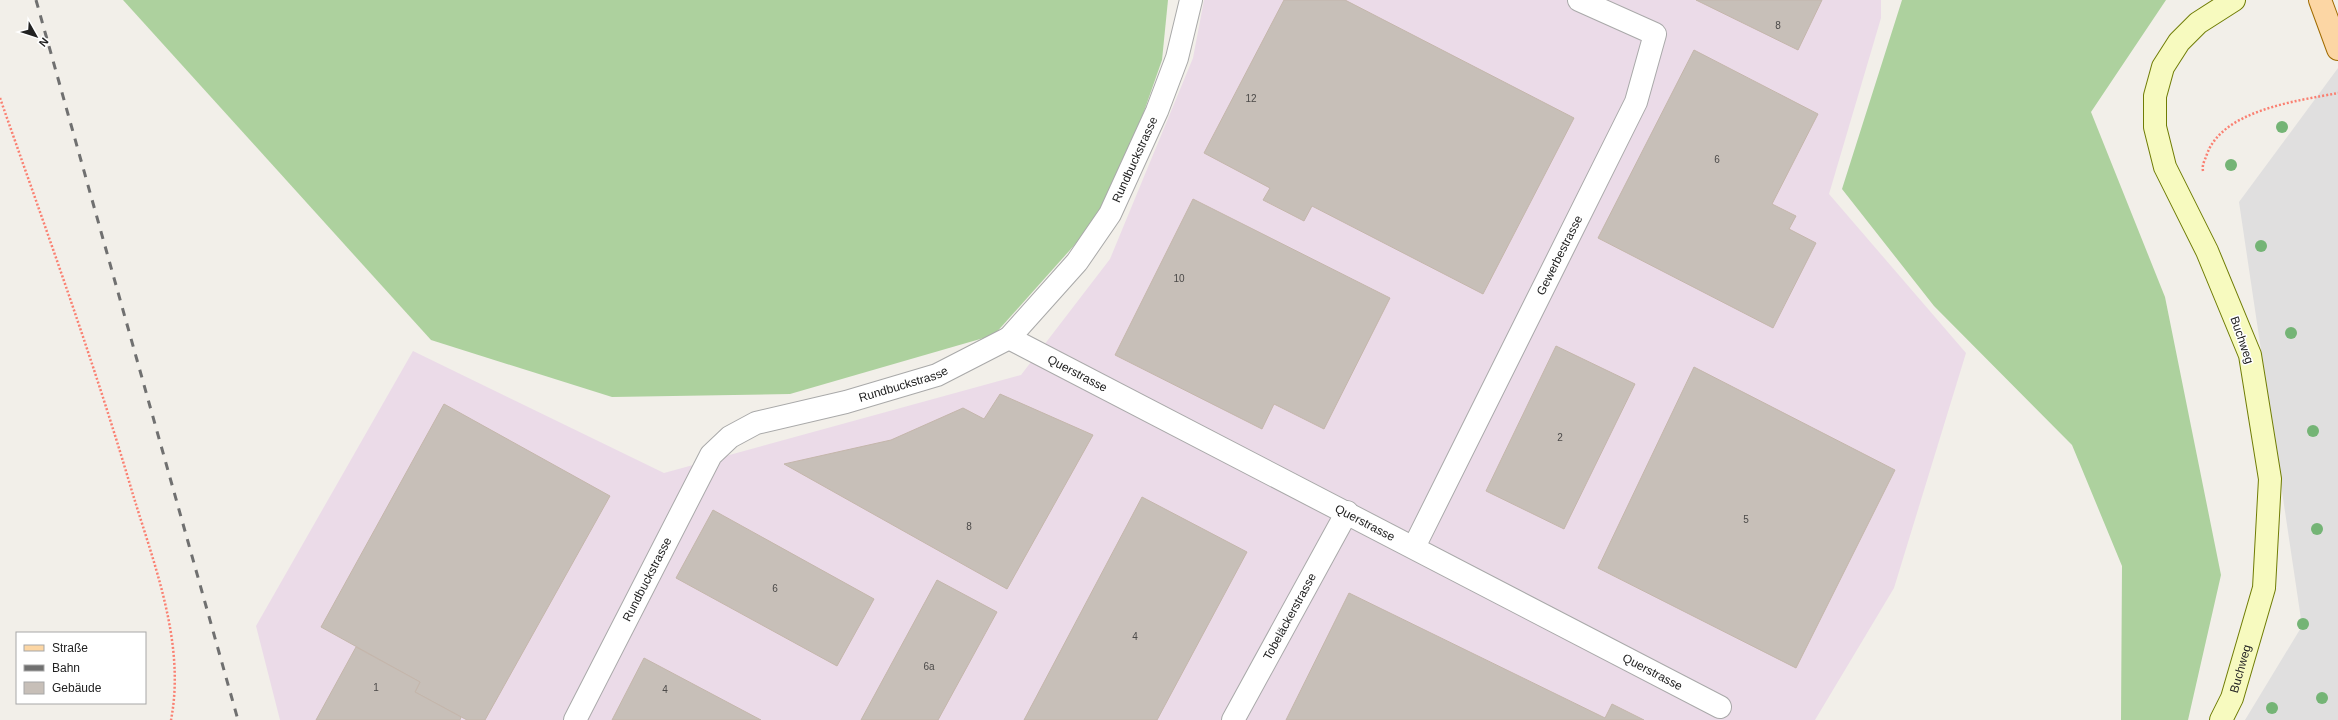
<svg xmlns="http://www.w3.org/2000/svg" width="2338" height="720" viewBox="0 0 2338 720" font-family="Arial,sans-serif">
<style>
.residential{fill:#e0dfdf}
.industrial{fill:#ebdbe8}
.forest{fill:#add19e}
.building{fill:#c7bfb8;stroke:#c4b6ab}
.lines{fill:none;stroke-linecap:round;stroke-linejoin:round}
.street-casing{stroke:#a9a9a9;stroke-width:24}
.secondary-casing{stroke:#707d05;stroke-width:24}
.primary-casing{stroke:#a06b00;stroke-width:24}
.path{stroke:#fa8072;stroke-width:2.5;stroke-dasharray:2 2;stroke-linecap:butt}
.street{stroke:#fff;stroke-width:22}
.secondary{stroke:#f7fabf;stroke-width:22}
.primary{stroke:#fcd6a4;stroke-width:22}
.rail{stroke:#707070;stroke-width:3;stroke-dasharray:8 8;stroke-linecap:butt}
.tree{fill:#74b475}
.labels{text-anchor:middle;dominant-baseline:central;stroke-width:3;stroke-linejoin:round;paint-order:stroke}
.number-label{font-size:10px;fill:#4b4948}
.street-label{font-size:12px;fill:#222;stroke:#fff}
</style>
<rect width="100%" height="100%" fill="#f2efe9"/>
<polygon class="residential" points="2338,68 2338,720 2245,720 2302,626 2239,202"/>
<polygon class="industrial" points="1204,0 1881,0 1881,18 1829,194 1966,353 1894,588 1815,720 280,720 256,626 413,351 664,473 1021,375 1110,259 1193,58"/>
<g class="forest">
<polygon points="123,0 1168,0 1162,60 1112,203 994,335 790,394 612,397 431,340"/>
<polygon points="1902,0 2166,0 2091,112 2165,297 2221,575 2188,720 2121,720 2122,566 2072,445 1934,306 1842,189"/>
</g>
<g class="building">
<polygon points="1284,0 1345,0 1574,118 1483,294 1312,206 1304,221 1263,200 1270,188 1204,153"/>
<polygon points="1696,0 1822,0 1798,50"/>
<polygon points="1694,50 1818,114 1772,204 1796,216 1789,229 1816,243 1773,328 1598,238"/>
<polygon points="1193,199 1390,298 1324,429 1274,404 1262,429 1115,355"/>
<polygon points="1556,346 1635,384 1564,529 1486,491"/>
<polygon points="1694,367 1895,470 1796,668 1598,568"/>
<polygon points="1000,394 1093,435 1007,589 784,464 891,440 963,408 984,419"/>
<polygon points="444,404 610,496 485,720 467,720 415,692 420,682 321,627"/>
<polygon points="1142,497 1247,552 1157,720 1024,720"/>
<polygon points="713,510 874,599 837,666 676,578"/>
<polygon points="937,580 997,612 938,720 861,720"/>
<polygon points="1349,593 1605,718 1612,704 1644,720 1286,720"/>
<polygon points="356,647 420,682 415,692 461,717 460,720 316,720"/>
<polygon points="644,658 761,720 612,720"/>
</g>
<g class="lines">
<defs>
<g id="street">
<path id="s1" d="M1009,338L1720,707"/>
<path id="s2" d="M1414,547L1636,102L1655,34L1579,0"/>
<path id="s3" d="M575,720L711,455L730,437L756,423L846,402L937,375L1009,338L1077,262L1110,214L1157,111L1177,58L1191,0"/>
<path id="s4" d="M1233,720L1347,512"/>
</g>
<g id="secondary">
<path id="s5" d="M2221,720L2232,698L2264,588L2270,479L2250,355L2207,251L2165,167L2155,127V96L2163,67L2179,42L2198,23L2234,0"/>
</g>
<polyline id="primary" points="2320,0 2338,49"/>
</defs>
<use href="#street" class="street-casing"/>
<use href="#secondary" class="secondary-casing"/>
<use href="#primary" class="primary-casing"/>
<g class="path">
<path d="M0,98C45,227 92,356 131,488C153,562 186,642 171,720"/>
<path d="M2203,171C2202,166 2204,161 2206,157C2220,110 2297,101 2338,93"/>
</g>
<use href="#street" class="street"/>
<use href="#secondary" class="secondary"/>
<use href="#primary" class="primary"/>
<polyline class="rail" points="36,0 238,720"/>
</g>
<g class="tree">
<circle cx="2282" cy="127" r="6"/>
<circle cx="2231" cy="165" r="6"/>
<circle cx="2261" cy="246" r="6"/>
<circle cx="2291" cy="333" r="6"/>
<circle cx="2313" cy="431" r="6"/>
<circle cx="2317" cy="529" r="6"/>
<circle cx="2303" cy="624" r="6"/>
<circle cx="2322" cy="698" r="6"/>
<circle cx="2272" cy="708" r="6"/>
</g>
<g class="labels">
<g class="number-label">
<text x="1778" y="25">8</text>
<text x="1251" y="98">12</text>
<text x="1717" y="159">6</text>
<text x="1179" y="278">10</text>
<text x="1560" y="437">2</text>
<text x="1746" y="519">5</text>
<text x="969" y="526">8</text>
<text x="775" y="588">6</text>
<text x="1135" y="636">4</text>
<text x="929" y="666">6a</text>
<text x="376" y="687">1</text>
<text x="665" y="689">4</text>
</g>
<g class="street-label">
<text stroke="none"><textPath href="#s3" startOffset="842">Rundbuckstrasse</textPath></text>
<text stroke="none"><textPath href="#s2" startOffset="326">Gewerbestrasse</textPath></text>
<text transform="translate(2242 340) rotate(71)">Buchweg</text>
<text stroke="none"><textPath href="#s1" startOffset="77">Querstrasse</textPath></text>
<text stroke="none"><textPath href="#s3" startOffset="506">Rundbuckstrasse</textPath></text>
<text stroke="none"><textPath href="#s1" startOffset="401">Querstrasse</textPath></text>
<text stroke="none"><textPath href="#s3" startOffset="158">Rundbuckstrasse</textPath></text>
<text stroke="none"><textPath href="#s4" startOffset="118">Tobeläckerstrasse</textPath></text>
<text stroke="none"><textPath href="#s5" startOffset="55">Buchweg</textPath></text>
<text stroke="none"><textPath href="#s1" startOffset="725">Querstrasse</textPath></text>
</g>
</g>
<rect x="16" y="632" width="130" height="72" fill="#ffffff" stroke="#a7a7a7"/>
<rect x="24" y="645" width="20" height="6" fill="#fcd6a4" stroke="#a7a7a7"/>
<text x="52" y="652" font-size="12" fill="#222222">Straße</text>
<rect x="24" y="665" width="20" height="6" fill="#707070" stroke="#a7a7a7"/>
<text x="52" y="672" font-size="12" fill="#222222">Bahn</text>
<rect x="24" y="682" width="20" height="12" fill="#c7bfb8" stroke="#a7a7a7"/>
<text x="52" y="692" font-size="12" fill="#222222">Gebäude</text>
<g transform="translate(36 36) rotate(129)" stroke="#ffffff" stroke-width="3" paint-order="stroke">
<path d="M0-3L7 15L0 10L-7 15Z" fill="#222222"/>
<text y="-6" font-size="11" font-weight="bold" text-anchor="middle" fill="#222222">N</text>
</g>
</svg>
